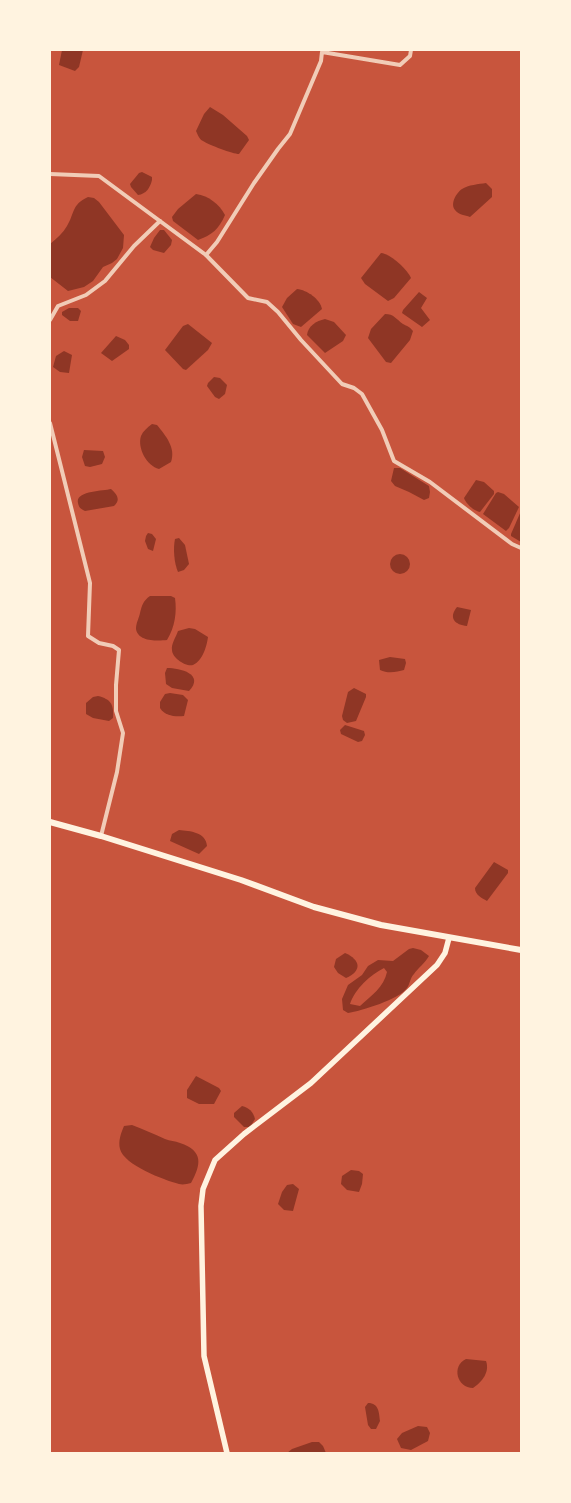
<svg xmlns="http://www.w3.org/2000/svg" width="571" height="1503" viewBox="0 0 571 1503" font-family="'Nunito Sans',sans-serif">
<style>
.water{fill:#8f3625;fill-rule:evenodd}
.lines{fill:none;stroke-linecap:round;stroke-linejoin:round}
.minor{stroke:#f1ccb7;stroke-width:4}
.secondary{stroke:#fff3e0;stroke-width:5.5}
.trunk{stroke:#fff3e0;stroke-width:6}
</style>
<rect width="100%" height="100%" fill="#c8553d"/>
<g class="water">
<polygon points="62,50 83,50 79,67 75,71 59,65"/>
<path d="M210,107L223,115L247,136L249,140L239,154C233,154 209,145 203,141C199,139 198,135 196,131L204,114Z"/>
<path d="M142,172L152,177V180C150,188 146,194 138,195L131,187L130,184L139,173Z"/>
<path d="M486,183L492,189V197L470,217C465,215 459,215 455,210C450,204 456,193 462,189C468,185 479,184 486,183Z"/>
<path d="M196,194C209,196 219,204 225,215C219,229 212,235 198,240L173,221L172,217L178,209Z"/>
<path d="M88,197L94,198L99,202L124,235L123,248L117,259L112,263L103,267L93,281L84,287L68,291L50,277V244C57,238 63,233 67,226C75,213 71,205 88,197Z"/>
<polygon points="160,230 164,230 172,240 171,245 164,253 153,250 150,247 154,238"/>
<path d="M381,253C391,254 407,269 411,278L394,298L388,301L365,284L361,278Z"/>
<path d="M297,289C307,290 320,299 322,309L301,327L293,324L282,307L287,298Z"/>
<polygon points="419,292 427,298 421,308 430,320 422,327 402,313 403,310"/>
<polygon points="69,308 78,308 81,311 78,321 70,321 62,315 62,312"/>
<path d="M385,314C394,314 396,319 403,324C407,326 410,327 413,331L410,340L391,363L386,362L368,338L371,329Z"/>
<path d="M325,319L334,322L346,335L343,341L325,353L307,335C308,326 316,321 325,319Z"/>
<polygon points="188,324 212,343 208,350 186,370 183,369 165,350 183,326"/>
<polygon points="116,336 125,340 129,345 129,349 112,361 101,353"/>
<polygon points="64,351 72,355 69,373 60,372 53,367 56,356"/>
<polygon points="214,377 220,378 227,385 225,394 219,399 215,397 207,386 208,383"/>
<path d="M152,424L157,425C166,436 176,448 171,462L159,469C147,466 137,448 141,436C143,431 147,428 152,424Z"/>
<polygon points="84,450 103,451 105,457 102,464 90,467 85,466 82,457"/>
<polygon points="394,468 400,468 429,486 430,492 429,498 424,500 409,492 395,486 391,481"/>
<path d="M476,480L484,482L494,491V494L480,512C474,511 466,504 464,498Z"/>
<path d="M111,489C117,494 121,500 114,506L85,511C81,509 79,508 78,503C75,491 103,491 111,489Z"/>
<polygon points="498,492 504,494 519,507 509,528 506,531 483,514 496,493"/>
<polygon points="521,511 521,542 511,536 511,534"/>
<polygon points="148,533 152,534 156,539 153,551 148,549 145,541 146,536"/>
<path d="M179,538L185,545L189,564L184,570L178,572C174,563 173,548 175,539Z"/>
<circle cx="400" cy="564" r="10"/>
<path d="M150,596H171L175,598C177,612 175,627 167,640C158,641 138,642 136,629C136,623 139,618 140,613C142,605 143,601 150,596Z"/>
<path d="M457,607L471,610L467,626C455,625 448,618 457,607Z"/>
<path d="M189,628L195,629L208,637C207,645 203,661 193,665C186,667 172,658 172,650C171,644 176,637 178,631Z"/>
<path d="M390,657L405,659L406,663L404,670C397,672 388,674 380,670L379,660Z"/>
<path d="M167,668C180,668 205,674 189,691L172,688L166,684L165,673Z"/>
<polygon points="354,688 366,694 366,697 356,721 347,723 343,720 342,716 348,692"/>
<path d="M170,693L183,695L188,700L184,716C175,717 165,716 160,708V702L165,694Z"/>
<path d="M98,696C111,699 114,705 113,718L109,721L93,718L86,714V703L93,697Z"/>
<polygon points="345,725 364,731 365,735 362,741 358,742 341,734 340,730"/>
<path d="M179,830C190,831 206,832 207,846L199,854L170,841L172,834Z"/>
<path d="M494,862L508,870V873L487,901C482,898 475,895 475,888Z"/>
<path d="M413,948L421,950L429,956C425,963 418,968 414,974C410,978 410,984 407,988C400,999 361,1011 348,1013L343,1010L342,999L348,985L362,975L368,966L378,960L393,961L409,949ZM384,968L387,972C384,987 371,996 360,1006L350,1004C355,989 370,975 384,968Z"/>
<path d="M345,953C361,960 362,971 346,978L338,973L334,967L336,959Z"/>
<polygon points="196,1076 219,1088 221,1091 214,1104 199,1104 187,1098 187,1090"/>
<path d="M242,1106C249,1108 253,1111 255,1119L250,1127H244L234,1117V1113Z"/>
<path d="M132,1125C143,1129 154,1134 165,1139C170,1141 175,1141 180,1143C204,1151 201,1165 191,1183C187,1184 183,1185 179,1184C164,1180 124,1165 120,1149C118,1141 121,1133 124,1126Z"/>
<polygon points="351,1170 359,1171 363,1174 362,1184 359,1192 347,1190 341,1184 342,1176"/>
<polygon points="293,1184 299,1189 293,1211 284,1210 278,1204 282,1192 287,1185"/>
<path d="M466,1359L486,1361C490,1372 482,1382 473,1388C457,1388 451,1366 466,1359Z"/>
<path d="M368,1403C379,1403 379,1413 380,1421L376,1429H371L368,1425L365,1407Z"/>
<polygon points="418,1426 427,1427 430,1433 428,1441 411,1450 401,1448 397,1439 402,1433"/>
<polygon points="312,1442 319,1442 323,1446 326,1453 287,1453 292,1449"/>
</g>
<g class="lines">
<g class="minor">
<polyline points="50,174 99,176 206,255 248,298 267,302 278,312 301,340 342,384 354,388 362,394 382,430 394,461 430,482 512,544 521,548"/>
<polyline points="206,255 217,242 254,183 278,149 290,134 321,61 322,52 400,65 410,56 411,50"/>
<polyline points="50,320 58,306 86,295 105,281 134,246 160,221"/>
<polyline points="50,423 90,583 88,636 99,643 113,646 119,650 116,685 116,711 123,733 117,772 101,836"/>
</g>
<polyline class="secondary" points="227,1453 204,1356 201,1206 203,1189 215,1160 244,1134 311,1083 437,965 445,953 449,938"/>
<polyline class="trunk" points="50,822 101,836 241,880 314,907 381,925 521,950"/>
</g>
<rect width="571" height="1503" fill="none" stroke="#fff3e0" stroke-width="102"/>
</svg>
